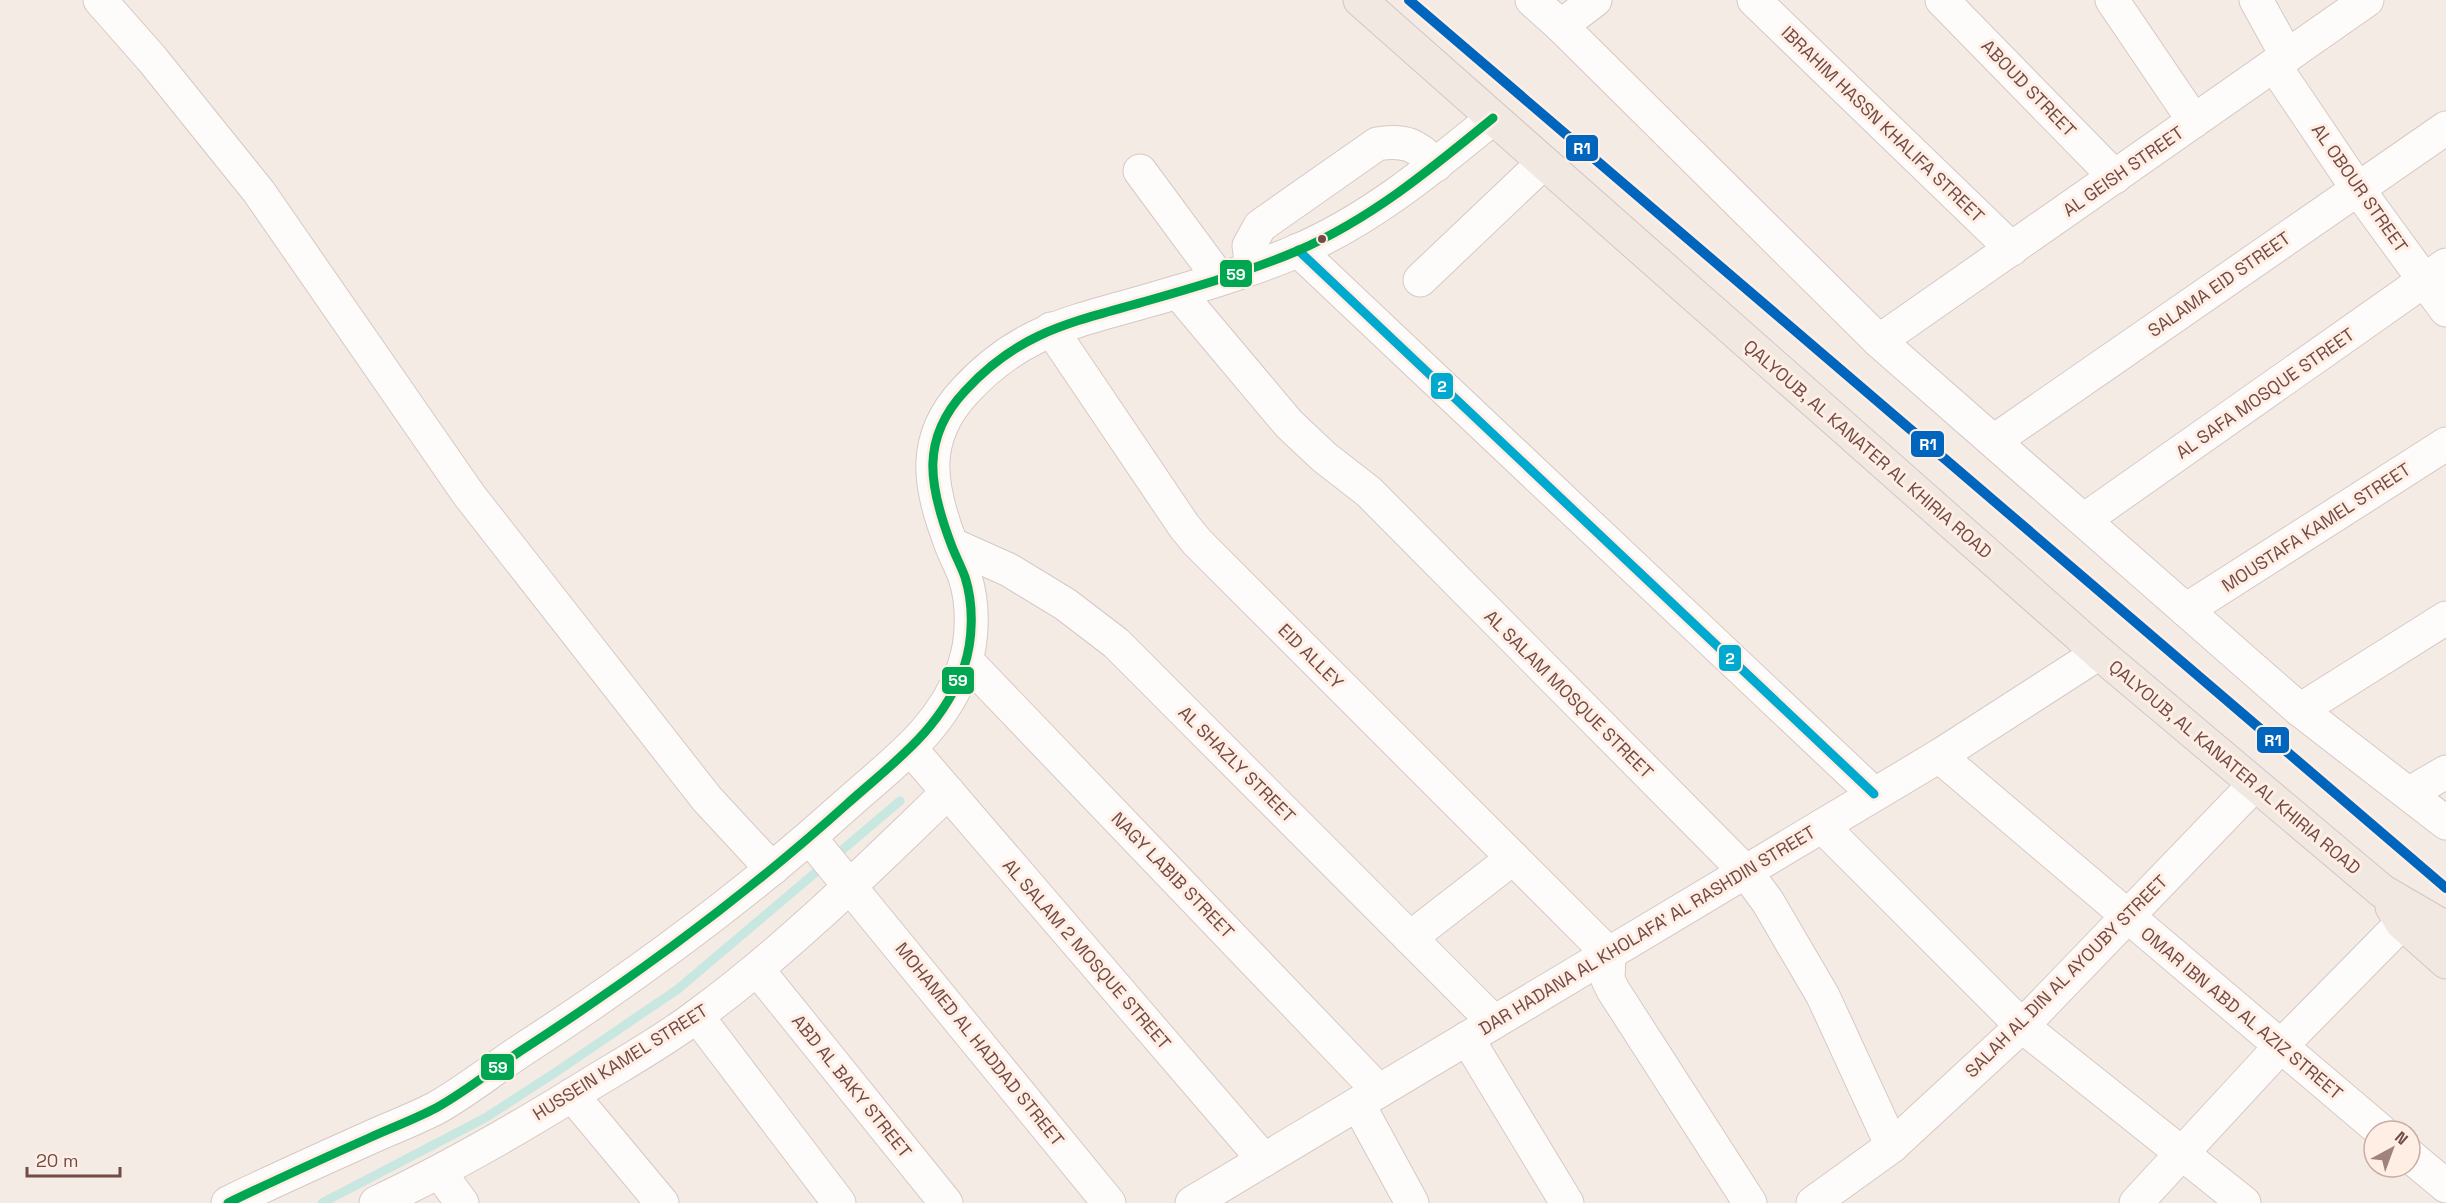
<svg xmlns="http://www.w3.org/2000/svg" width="2446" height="1203" viewBox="0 0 2446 1203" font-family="'Space Grotesk',sans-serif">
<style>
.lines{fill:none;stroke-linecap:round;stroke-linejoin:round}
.stream{stroke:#c8e7e1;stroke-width:9}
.minor-casing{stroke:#d6c8c4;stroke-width:35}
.major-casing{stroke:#d4c6c3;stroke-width:35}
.minor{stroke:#fefcfb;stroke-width:33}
.major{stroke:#f2e8e2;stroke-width:33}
.bus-1-casing{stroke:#ffeee4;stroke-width:14}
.bus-2-casing{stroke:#ffeee4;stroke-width:14}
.bus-1{stroke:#00a9ce;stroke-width:9}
.bus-2{stroke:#00a651;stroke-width:9}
.rail-1-casing{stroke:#ffeee4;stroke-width:15}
.rail-1{stroke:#0065bd;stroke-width:10}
.bus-dot{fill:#724b47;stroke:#ffeee4;stroke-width:2}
.labels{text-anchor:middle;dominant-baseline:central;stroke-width:6;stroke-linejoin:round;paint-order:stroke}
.street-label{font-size:18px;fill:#724b47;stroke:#ffeee4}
.line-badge{stroke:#ffeee4;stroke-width:2}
.badge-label{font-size:16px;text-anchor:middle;font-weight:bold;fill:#fff}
</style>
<rect width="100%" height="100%" fill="#f5ebe5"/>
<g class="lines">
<polyline class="stream" points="322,1203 485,1118 556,1072 678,989 900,801"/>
<defs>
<g id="minor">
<polyline points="100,0 152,59 259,192 469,495 707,799 772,869"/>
<polyline points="1532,0 1561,26 1879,341 2300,710 2446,823"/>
<polyline points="1754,0 2012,249"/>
<polyline points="1942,0 2115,177"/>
<polyline points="2112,0 2194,121"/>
<polyline points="2256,0 2287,56"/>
<polyline points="1561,26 1595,0"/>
<polyline points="2274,65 2357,188 2446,310"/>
<polyline points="1140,171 1219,278"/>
<polyline points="1298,250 1874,794"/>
<path d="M1252,268L1249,246L1260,226L1377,144C1405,139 1417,145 1436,165"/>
<polyline points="1420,280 1543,163"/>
<polyline points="1178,292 1289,424 1324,457 1369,492 1745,871 1768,902 1823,996 1892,1146"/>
<polyline points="1051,329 1184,526 1197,542 1609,954 1608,980 1613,990 1750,1203"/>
<polyline points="1879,341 2367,0"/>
<polyline points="1994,441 2446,128"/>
<polyline points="2084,520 2446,265"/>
<polyline points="951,544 1009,570 1065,604 1116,643 1494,1022"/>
<polyline points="2186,610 2446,444"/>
<polyline points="966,660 1379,1091"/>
<polyline points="2300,710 2446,618"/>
<polyline points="910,748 1264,1160"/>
<polyline points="1939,756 2381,1131"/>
<polyline points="2410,793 2446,772"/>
<polyline points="1822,826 2022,1026 2244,1203"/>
<polyline points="810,838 1109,1203"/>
<polyline points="1410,938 1513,858"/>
<polyline points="757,969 946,1203"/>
<polyline points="697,1016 839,1203"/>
<polyline points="1467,1038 1567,1203"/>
<polyline points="572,1095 662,1203"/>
<polyline points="1358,1104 1412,1203"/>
<polyline points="2410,1156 2446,1186"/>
<polyline points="440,1173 462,1203"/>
<path d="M228,1203C275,1180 322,1159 369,1138C391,1128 415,1119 436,1108C465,1092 492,1070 519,1052C635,977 745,896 847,804C894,762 942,729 964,667C973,640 974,605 965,577C961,566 955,555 951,544C929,486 920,439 965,391C1021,330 1074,322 1150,300C1199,286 1250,271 1297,251C1371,219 1431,169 1493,118"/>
<path d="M376,1203C450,1168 521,1127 590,1084C626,1062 664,1041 698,1015C788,949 868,869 948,792"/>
<polyline points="1192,1203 1939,756 2099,653"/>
<polyline points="1813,1203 1892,1146 2022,1026 2254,785"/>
<polyline points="2136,1203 2281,1046 2402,923"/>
</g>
<g id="major">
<polyline points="1360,0 2099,653 2382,891 2437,923 2446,931"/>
<polyline points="2392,907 2402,923 2446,962"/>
</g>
</defs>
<use href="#minor" class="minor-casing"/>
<use href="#major" class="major-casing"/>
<use href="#minor" class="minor"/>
<use href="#major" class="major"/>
<defs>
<polyline id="bus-1" points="1298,250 1874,794"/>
<path id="bus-2" d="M228,1203C275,1180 322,1159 369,1138C391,1128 415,1119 436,1108C465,1092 492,1070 519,1052C635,977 745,896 847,804C894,762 942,729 964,667C973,640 974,605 965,577C961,566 955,555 951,544C929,486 920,439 965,391C1021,330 1074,322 1150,300C1199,286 1250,271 1297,251C1371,219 1431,169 1493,118"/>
</defs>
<use href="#bus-1" class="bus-1-casing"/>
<use href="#bus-2" class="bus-2-casing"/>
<use href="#bus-1" class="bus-1"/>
<use href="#bus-2" class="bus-2"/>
<defs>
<polyline id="rail-1" points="1409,0 2446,888"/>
</defs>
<use href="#rail-1" class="rail-1-casing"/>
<use href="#rail-1" class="rail-1"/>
</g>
<circle class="bus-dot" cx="1322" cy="239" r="5"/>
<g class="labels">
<g class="street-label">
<text transform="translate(2029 88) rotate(46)">ABOUD STREET</text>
<text transform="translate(1883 124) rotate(44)">IBRAHIM HASSN KHALIFA STREET</text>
<text transform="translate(2123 171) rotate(-35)">AL GEISH STREET</text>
<text transform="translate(2360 188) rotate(55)">AL OBOUR STREET</text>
<text transform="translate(2219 284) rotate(-35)">SALAMA EID STREET</text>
<text transform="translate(2265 393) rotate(-35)">AL SAFA MOSQUE STREET</text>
<text transform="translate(1868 449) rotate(41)">QALYOUB, AL KANATER AL KHIRIA ROAD</text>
<text transform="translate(2316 527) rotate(-33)">MOUSTAFA KAMEL STREET</text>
<text transform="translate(1311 656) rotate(45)">EID ALLEY</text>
<text transform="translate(1569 694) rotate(45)">AL SALAM MOSQUE STREET</text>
<text transform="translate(1237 764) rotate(45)">AL SHAZLY STREET</text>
<text transform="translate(2235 767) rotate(40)">QALYOUB, AL KANATER AL KHIRIA ROAD</text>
<text transform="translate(1173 875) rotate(46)">NAGY LABIB STREET</text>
<text transform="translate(1647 930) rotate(-31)">DAR HADANA AL KHOLAFA' AL RASHDIN STREET</text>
<text transform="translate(1087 954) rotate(49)">AL SALAM 2 MOSQUE STREET</text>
<text transform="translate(2066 976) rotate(-45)">SALAH AL DIN AL AYOUBY STREET</text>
<text transform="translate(2242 1013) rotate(40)">OMAR IBN ABD AL AZIZ STREET</text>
<text transform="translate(980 1044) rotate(51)">MOHAMED AL HADDAD STREET</text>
<text transform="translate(620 1062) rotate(-32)">HUSSEIN KAMEL STREET</text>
<text transform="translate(852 1086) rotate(51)">ABD AL BAKY STREET</text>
</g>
</g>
<g class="line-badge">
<rect x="1565" y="134" width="34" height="28" rx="6" fill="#0065bd"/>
<rect x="1219" y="259" width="34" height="29" rx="6" fill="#00a651"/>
<rect x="1430" y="372" width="24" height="28" rx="6" fill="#00a9ce"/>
<rect x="1910" y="430" width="35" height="28" rx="6" fill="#0065bd"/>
<rect x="1718" y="644" width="24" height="28" rx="6" fill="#00a9ce"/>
<rect x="941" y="666" width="34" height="29" rx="6" fill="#00a651"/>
<rect x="2256" y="726" width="34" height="28" rx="6" fill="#0065bd"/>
<rect x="480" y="1053" width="35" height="28" rx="6" fill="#00a651"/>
</g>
<g class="badge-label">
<text x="1582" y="154">R1</text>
<text x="1236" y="280">59</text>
<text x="1442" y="392">2</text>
<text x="1928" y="450">R1</text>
<text x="1730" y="664">2</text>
<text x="958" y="686">59</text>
<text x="2273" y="746">R1</text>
<text x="498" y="1073">59</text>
</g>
<g transform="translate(2392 1149) rotate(41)"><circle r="28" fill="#ffeee4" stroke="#c7ada5" stroke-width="1.5"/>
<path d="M0-4.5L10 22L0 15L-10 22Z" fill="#a0837e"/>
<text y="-9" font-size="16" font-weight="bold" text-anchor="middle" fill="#724b47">N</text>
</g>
<path d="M27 1167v9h93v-9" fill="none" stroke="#724b47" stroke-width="3"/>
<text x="36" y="1167" font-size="18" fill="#724b47" stroke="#ffeee4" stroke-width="4.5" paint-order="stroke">20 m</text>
</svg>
